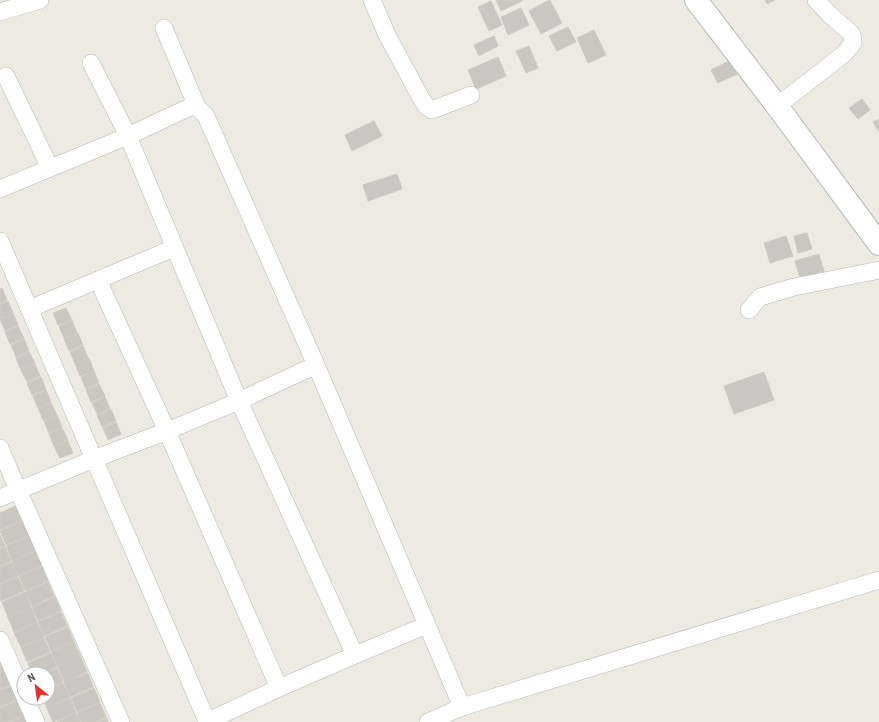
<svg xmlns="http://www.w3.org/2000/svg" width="879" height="722" viewBox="0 0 879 722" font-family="'Roboto Condensed',sans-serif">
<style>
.building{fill:#cac7c1;stroke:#d1cbc1}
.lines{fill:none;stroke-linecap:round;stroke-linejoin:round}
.street-casing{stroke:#b3b6b9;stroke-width:18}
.secondary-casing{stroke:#b4b8bc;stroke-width:24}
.street{stroke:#fff;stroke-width:17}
.secondary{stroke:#fff;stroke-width:22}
</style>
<rect width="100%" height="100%" fill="#edeae2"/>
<g class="building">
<polygon points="496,0 522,0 522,1 501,11"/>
<polygon points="549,0 550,0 562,23 541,34 529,11"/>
<polygon points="765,0 775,0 767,4"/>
<polygon points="491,1 502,25 489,31 478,7"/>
<polygon points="521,8 529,25 508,35 501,17"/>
<polygon points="568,27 576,42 557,51 549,36"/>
<polygon points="594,30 606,55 588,63 577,38"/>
<polygon points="494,36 498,46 479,56 474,45"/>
<polygon points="529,46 538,68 526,73 516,51"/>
<polygon points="498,57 506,76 476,89 468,70"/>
<polygon points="731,60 737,74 718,83 711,70"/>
<polygon points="862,99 870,110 858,119 849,108"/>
<polygon points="879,119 879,132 873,122"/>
<polygon points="374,121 382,136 352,151 345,135"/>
<polygon points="397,174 402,189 368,201 363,185"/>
<polygon points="807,233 812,249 798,253 794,236"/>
<polygon points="786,236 793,256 770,263 764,243"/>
<polygon points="819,254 824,271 800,278 795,261"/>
<polygon points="2,288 7,300 0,303 0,289"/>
<polygon points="8,301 13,313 0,318 0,304"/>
<polygon points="66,308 72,320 58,325 53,313"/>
<polygon points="13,313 18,325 5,331 0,319"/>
<polygon points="72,320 77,333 64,338 59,326"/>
<polygon points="18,326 24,338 10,344 5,332"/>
<polygon points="78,333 83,345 69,351 64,339"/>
<polygon points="24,339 29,351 16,357 11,345"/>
<polygon points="83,346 88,358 75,364 70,352"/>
<polygon points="29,352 35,363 21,370 16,358"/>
<polygon points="89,358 94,371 80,376 75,364"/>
<polygon points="35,364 40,376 27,382 21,370"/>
<polygon points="94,371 99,383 86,389 81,377"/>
<polygon points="764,372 774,400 734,414 724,386"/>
<polygon points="41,377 46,389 32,395 27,383"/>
<polygon points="99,384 105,396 91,402 86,390"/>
<polygon points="46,390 51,402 38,408 33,396"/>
<polygon points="105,397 110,409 97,414 92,403"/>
<polygon points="51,403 57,415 43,420 38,408"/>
<polygon points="111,409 116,421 102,427 97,415"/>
<polygon points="57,415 62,427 49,433 44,421"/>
<polygon points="116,422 121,434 108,440 103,428"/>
<polygon points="62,428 68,440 54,446 49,434"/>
<polygon points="68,441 73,453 60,458 54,446"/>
<polygon points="16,506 22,520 0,530 0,513"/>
<polygon points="22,521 29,535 6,545 0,531"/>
<polygon points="0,535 5,546 0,548"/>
<polygon points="29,536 35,550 12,561 6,546"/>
<polygon points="5,547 11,561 0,566 0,549"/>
<polygon points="35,551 42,566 18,576 12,561"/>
<polygon points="12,562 18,576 0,584 0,567"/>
<polygon points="42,567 48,581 25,591 19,576"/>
<polygon points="18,577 24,591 1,601 0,599 0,585"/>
<polygon points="48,582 54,596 32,606 25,592"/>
<polygon points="25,592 31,607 8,617 2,602"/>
<polygon points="55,597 61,611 38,621 32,607"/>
<polygon points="31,607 37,622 14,632 8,617"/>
<polygon points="61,612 67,626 44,636 38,622"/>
<polygon points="37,622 44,637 21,647 14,633"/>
<polygon points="68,627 74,642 51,651 45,637"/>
<polygon points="44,638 50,652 27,662 21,647"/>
<polygon points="74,642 81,657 58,667 51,652"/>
<polygon points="51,653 57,667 41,674 32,674 28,663"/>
<polygon points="81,657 87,672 64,682 58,667"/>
<polygon points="0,660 4,670 0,671"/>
<polygon points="57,668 63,682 48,689 48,674 43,674"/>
<polygon points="5,670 11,685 0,689 0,672"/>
<polygon points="88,673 93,687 70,697 64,682"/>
<polygon points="63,683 70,697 47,708 43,698 48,698 48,690"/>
<polygon points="11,686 17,700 0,707 0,690"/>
<polygon points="94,688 100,702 77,712 71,698"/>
<polygon points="70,698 76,713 53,722 47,708"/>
<polygon points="17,701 24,715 8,722 0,722 0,708"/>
<polygon points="100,703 106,717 96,722 81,722 77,713"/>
<polygon points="76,713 80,722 57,722"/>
<polygon points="24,716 26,722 10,722"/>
<polygon points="107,718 108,722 97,722"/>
</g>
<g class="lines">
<defs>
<g id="street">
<polyline points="372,0 387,35 422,100 427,107 432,110 471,95"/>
<polyline points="0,12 40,0"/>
<polyline points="164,28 197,107 206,116 316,365 462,707"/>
<polyline points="91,63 128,136 239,401 355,655"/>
<polyline points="6,76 50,168"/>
<polyline points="777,106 844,54 853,43 853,39 851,33 830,15 816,0"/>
<polyline points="0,189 128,136 190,107 197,107"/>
<polyline points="0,241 207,721"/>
<polyline points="98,280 167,431 279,688"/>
<polyline points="29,309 98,280 174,248"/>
<polyline points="749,310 760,297 794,287 879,270"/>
<polyline points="0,448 18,490 121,722"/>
<polyline points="0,498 94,459 167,431 239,401 316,365"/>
<polyline points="0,640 24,695"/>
<polyline points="25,698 36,722"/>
<polyline points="206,722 279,688 355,655 427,625"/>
<polyline points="428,722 462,707 879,580"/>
</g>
<polyline id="secondary" points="696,0 777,106 879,244"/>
</defs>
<use href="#street" class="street-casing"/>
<use href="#secondary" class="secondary-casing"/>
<use href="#street" class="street"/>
<use href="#secondary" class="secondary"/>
</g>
<g transform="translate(36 686) rotate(331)"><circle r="19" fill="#ffffff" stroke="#bdbfc1"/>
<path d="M0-3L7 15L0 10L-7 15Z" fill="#e53032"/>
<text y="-6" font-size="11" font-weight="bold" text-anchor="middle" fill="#5a5f63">N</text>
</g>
</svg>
